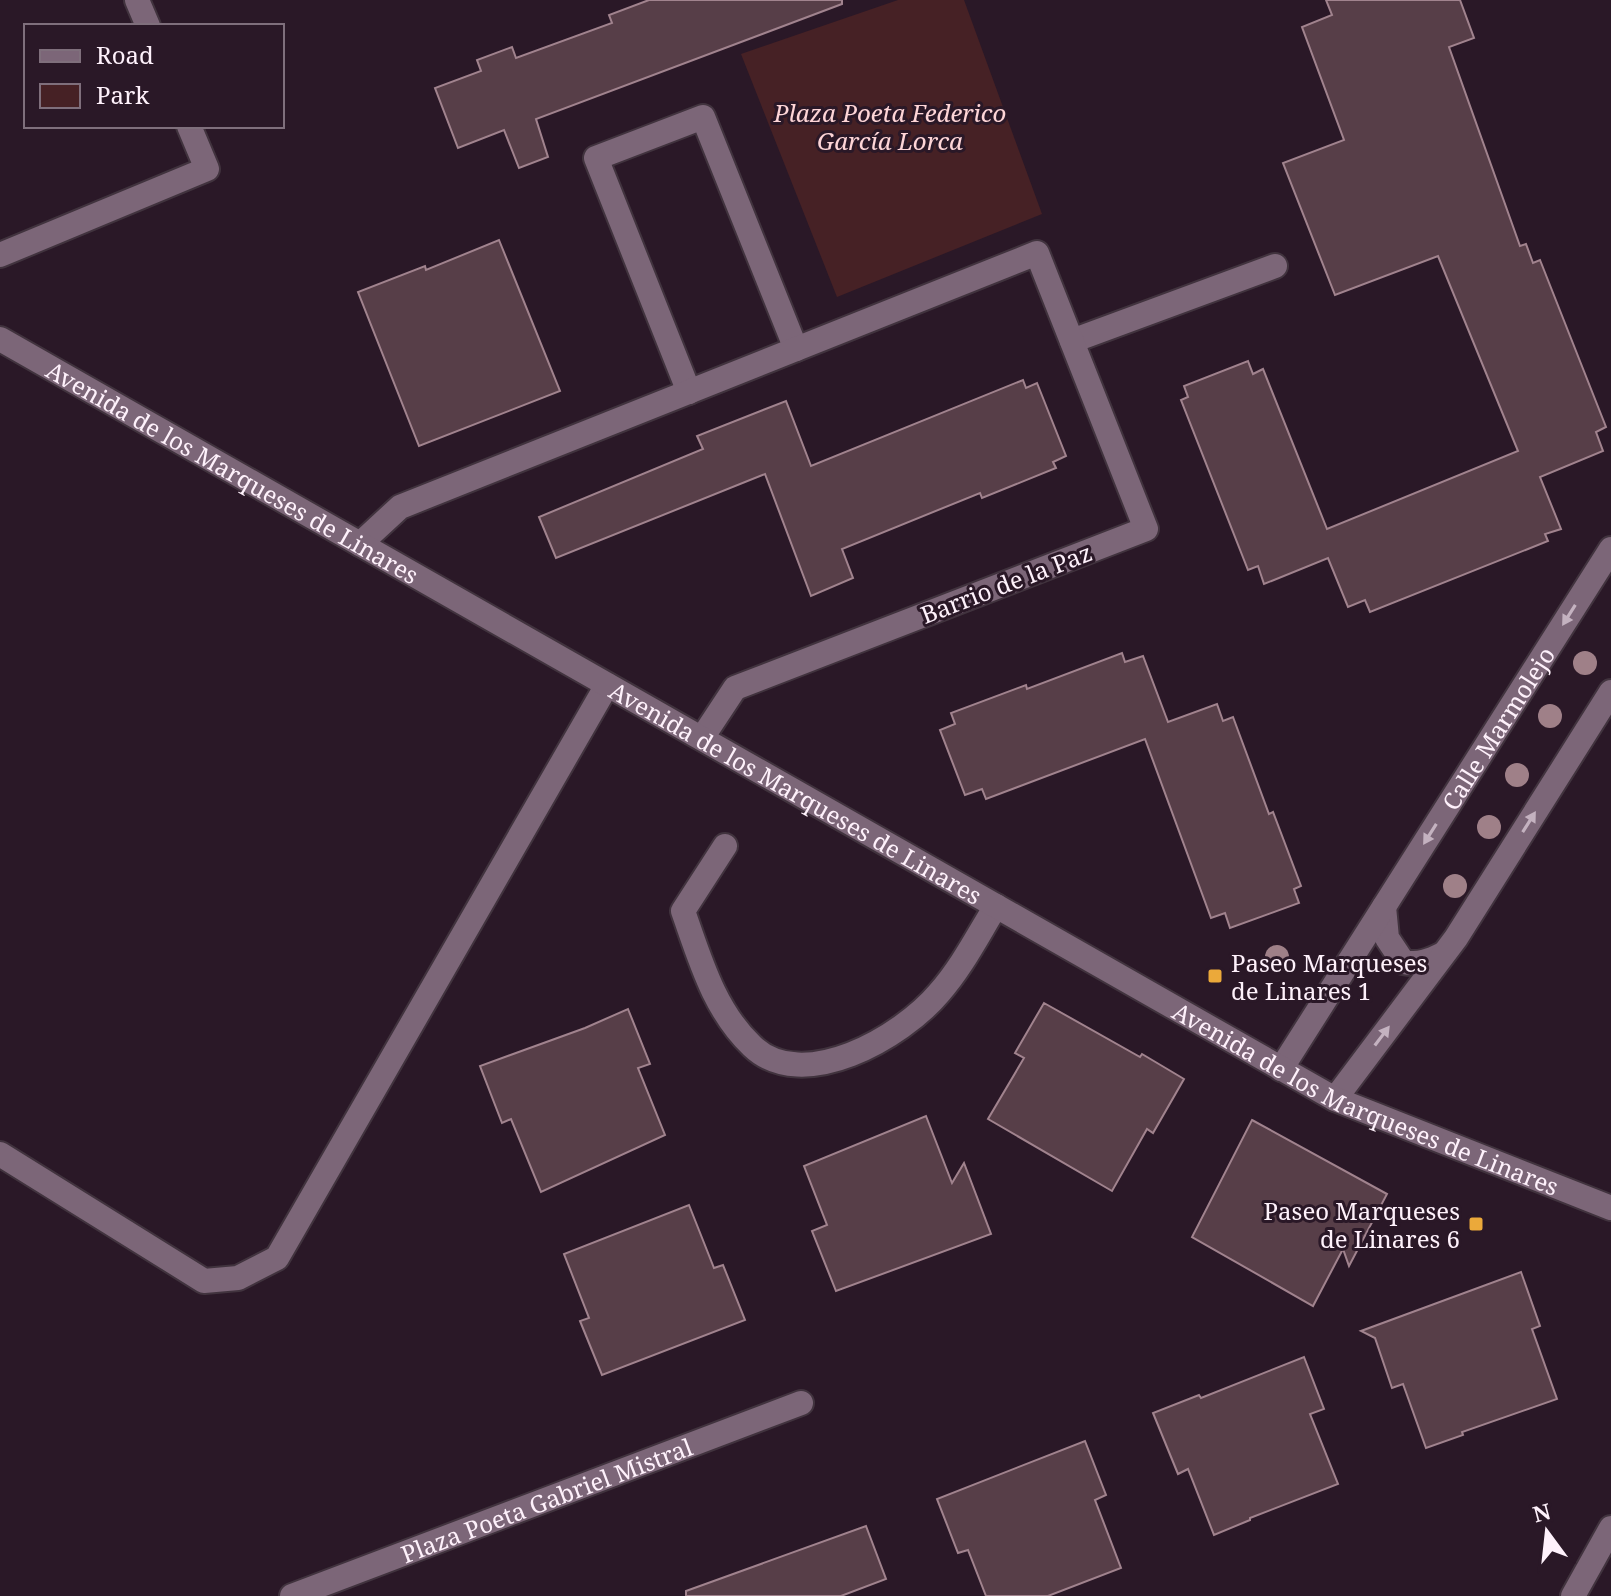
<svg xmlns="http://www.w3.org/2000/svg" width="1611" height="1596" viewBox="0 0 1611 1596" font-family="'Noto Serif',serif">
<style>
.green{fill:#462125}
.building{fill:#573e48;stroke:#a1838e;stroke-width:2}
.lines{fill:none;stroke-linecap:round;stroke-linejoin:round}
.minor-casing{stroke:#41333e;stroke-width:28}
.tertiary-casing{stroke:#41333e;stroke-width:28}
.secondary-casing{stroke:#41333e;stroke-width:28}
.minor{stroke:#7c6678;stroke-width:24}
.tertiary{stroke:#7c6678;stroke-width:24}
.secondary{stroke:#7c6678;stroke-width:24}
.tree{fill:#9f8088}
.oneway{fill:#c4b2c0}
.poi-dot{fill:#eba93a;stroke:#2a1827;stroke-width:3}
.labels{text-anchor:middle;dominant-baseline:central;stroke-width:6;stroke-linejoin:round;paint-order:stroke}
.park-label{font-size:24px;font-style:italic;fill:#fed5d7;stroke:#2a1827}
.street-label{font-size:24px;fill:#fef1fb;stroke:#2a1827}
.poi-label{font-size:24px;fill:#fef1fb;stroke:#2a1827;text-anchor:start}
</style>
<rect width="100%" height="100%" fill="#2a1827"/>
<polygon class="green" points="898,0 964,0 1042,214 837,297 741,54"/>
<g class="building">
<polygon points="649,0 842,0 842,4 536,119 548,157 519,168 504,130 458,148 435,88 481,71 477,60 512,47 516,58 612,23 609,15"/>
<polygon points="1326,0 1460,0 1474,38 1449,47 1520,246 1526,244 1533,263 1540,260 1606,427 1596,432 1603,451 1540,477 1561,529 1545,534 1548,541 1370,612 1365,600 1348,607 1328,558 1264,584 1258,566 1248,570 1181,400 1188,397 1184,386 1248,361 1253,374 1263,369 1327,529 1518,451 1438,256 1335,295 1283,163 1344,140 1302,27 1332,15"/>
<polygon points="499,240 560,391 419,446 358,292 425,266 426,270"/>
<polygon points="1023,380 1026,388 1037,383 1066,456 1053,462 1056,468 982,498 980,493 842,549 853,578 811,596 765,474 556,558 539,517 703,449 697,436 786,401 811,466"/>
<polygon points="1122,653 1125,662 1143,656 1168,722 1217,704 1223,721 1233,717 1269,814 1273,812 1301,886 1294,889 1299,903 1230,928 1225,913 1211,918 1145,739 986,799 982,789 965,795 940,730 955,724 951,713 1026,685 1027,689"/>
<polygon points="1044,1003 1140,1057 1142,1054 1184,1079 1153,1133 1147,1129 1112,1191 988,1119 1024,1058 1015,1053"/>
<polygon points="628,1009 650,1064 638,1068 665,1135 541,1192 511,1119 502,1123 480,1066 585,1028"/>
<polygon points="926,1116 952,1183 964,1163 991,1234 836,1291 812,1231 827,1225 804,1166"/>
<polygon points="1252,1120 1387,1194 1349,1266 1343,1249 1313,1306 1192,1237"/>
<polygon points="689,1205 714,1268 723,1265 745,1320 602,1375 580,1321 589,1318 564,1254"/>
<polygon points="1521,1272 1540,1326 1532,1329 1557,1399 1462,1432 1463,1435 1426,1448 1403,1384 1392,1388 1375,1338 1361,1331"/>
<polygon points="1304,1357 1324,1409 1310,1414 1338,1484 1250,1518 1250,1520 1214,1535 1188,1469 1178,1474 1153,1413 1199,1395 1201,1398"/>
<polygon points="1085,1441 1106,1495 1095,1500 1121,1568 1048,1596 986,1596 968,1550 958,1553 937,1499"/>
<polygon points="866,1526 886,1579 841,1596 686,1596 686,1591"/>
</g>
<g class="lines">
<defs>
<g id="minor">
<polyline points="137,0 148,26"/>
<polyline points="0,255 207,169 189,126"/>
<polyline points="1072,341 1275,266"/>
<polyline points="689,392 596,158 703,117 796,349"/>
<polyline points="360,544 400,507 1037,253 1146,529 735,688 702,738"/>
<path d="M725,846L683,911C700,959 714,1010 752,1046C803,1095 902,1037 939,993C962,967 978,935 996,906"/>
<path d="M1384,907L1387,938L1403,962C1419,965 1429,961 1443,954"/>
<polyline points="0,1154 204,1281 238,1278 277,1258 607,685"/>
<path id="s1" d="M292,1596L801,1403"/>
<polyline points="1573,1596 1611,1528"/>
</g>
<g id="tertiary">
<path id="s2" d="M1281,1069L1611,549"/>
<polyline points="1335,1099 1456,938 1611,692"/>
</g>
<g id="secondary">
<path id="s3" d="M0,339L1335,1099L1611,1208"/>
</g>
</defs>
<use href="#minor" class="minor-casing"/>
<use href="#tertiary" class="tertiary-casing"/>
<use href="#secondary" class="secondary-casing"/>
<use href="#minor" class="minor"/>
<use href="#tertiary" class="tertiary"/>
<use href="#secondary" class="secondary"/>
</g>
<g class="tree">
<circle cx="1585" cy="663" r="12"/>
<circle cx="1550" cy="716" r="12"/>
<circle cx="1517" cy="775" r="12"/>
<circle cx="1489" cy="827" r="12"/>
<circle cx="1455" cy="886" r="12"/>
<circle cx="1277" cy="957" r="12"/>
</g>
<defs><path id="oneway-solid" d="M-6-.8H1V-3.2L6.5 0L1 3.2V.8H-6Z" transform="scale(2)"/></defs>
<g class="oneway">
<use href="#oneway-solid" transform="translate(1569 615) rotate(122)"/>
<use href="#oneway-solid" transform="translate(1529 822) rotate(-58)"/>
<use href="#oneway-solid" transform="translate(1430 834) rotate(122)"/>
<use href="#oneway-solid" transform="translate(1382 1036) rotate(-53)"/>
</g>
<g class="poi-dot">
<rect x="1207" y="968" width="16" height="16" rx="4"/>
<rect x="1468" y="1216" width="16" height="16" rx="4"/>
</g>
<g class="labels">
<g class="park-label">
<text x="890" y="112">Plaza Poeta Federico<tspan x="890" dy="28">García Lorca</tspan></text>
</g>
<g class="street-label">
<text stroke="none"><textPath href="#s3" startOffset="268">Avenida de los Marqueses de Linares</textPath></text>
<text transform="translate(1006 583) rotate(-21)">Barrio de la Paz</text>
<text stroke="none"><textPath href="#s2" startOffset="404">Calle Marmolejo</textPath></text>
<text stroke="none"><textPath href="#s3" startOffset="916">Avenida de los Marqueses de Linares</textPath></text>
<text stroke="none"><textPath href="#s3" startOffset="1564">Avenida de los Marqueses de Linares</textPath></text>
<text stroke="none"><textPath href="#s1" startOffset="272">Plaza Poeta Gabriel Mistral</textPath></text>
</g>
<g class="poi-label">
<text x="1231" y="962">Paseo Marqueses<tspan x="1231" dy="28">de Linares 1</tspan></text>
<text x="1460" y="1210" text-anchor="end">Paseo Marqueses<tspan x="1460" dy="28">de Linares 6</tspan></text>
</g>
</g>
<rect x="24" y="24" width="260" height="104" fill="#2a1827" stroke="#7f6f7c" stroke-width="2"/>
<rect x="40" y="50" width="40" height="12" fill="#7c6678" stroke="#7f6f7c" stroke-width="2"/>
<text x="96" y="64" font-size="24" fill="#fef1fb">Road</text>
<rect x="40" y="84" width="40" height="24" fill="#462125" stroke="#7f6f7c" stroke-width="2"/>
<text x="96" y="104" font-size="24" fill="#fef1fb">Park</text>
<g transform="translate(1547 1532) rotate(345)" stroke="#2a1827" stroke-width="6" paint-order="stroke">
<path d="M0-6L14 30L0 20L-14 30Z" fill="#fef1fb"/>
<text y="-12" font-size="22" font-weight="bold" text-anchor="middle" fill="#fef1fb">N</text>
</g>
</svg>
